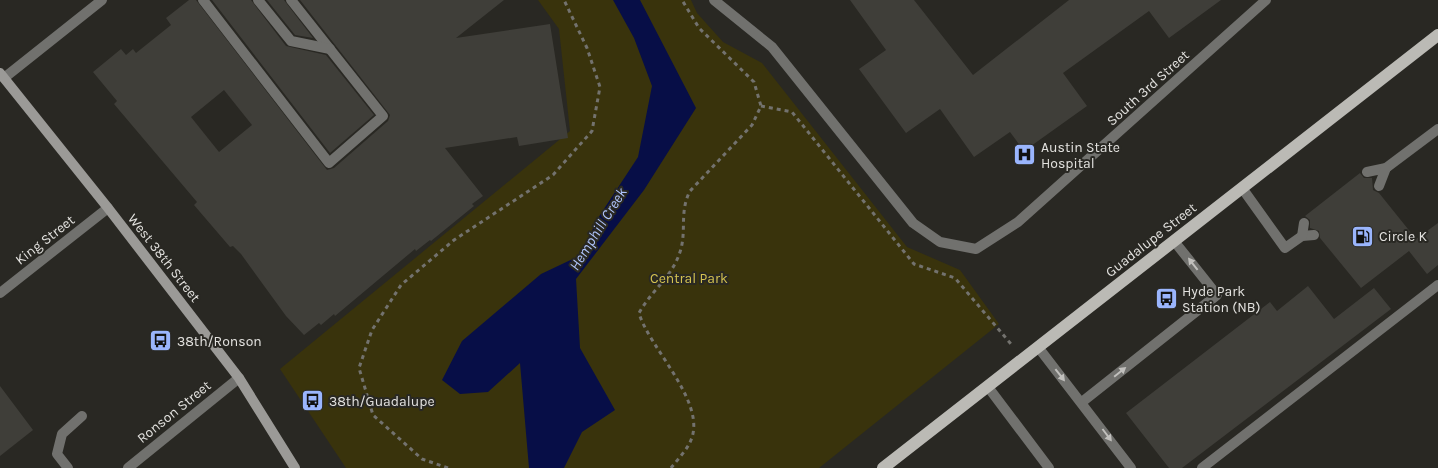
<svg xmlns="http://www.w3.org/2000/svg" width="1438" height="468" viewBox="0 0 1438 468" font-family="Karla,sans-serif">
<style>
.green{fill:#39330c}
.water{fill:#070e47}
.building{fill:#3f3e39;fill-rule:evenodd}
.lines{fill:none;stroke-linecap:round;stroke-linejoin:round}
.path{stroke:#73726e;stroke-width:3;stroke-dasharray:4 4;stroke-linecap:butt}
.lane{stroke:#71716e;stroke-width:10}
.street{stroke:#71716e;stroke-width:10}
.secondary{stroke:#9b9a97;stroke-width:10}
.primary{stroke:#bbbab5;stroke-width:12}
.oneway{fill:#c1c0bd}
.labels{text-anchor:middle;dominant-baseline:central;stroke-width:4;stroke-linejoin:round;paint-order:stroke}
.street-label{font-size:14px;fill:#e3e2df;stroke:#292823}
.poi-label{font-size:14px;fill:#e3e2df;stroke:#292823;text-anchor:start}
.park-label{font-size:14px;fill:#d4c250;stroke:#292823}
.water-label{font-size:15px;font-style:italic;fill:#afc4fb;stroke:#292823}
</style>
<rect width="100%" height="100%" fill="#292823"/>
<polygon class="green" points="538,0 691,0 697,13 723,42 762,63 907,247 960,270 999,324 819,468 346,468 280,369 570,131 559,29"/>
<polygon class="water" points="613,0 640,0 696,108 644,190 576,279 580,348 615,410 582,432 564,468 529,468 520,363 488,392 460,394 442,380 462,341 541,274 579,256 600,215 638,157 652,86 634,38"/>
<g class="building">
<path d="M189,0H196L327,170L334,168L388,121L390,115L300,0H504L456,38L550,24L568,138L519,146L517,137L445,148L483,196L472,204L474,206L431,241L430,240L416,251L415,249L335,316L334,314L321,325L319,323L304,335L286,316L241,254L233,246L230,247L194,205L197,202L114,104L117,101L93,72L121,49L126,55L133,49L136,53L171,25L166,18ZM224,90L252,125L219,152L191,117Z"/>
<polygon points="212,0 251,0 286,46 326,55 374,115 330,153"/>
<polygon points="267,0 284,0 313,38 295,35"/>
<polygon points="850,0 914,0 973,75 1069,0 1221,0 1169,38 1149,11 1063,73 1087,106 1024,151 1010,132 974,157 940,109 906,133 859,69 886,50"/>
<polygon points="1360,173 1364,178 1372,178 1373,190 1379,193 1416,239 1438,223 1438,265 1427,274 1409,251 1361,288 1320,238 1319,231 1310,228 1310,220 1305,216"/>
<polygon points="1308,286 1334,319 1374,288 1391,309 1182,468 1169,468 1126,413 1270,302 1277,311"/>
<polygon points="0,386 33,430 0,456"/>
</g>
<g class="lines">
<g class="path">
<polyline points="761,106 792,112 914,264 955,278 1011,344"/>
<polyline points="448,468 422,459 373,415 359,368 372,330 401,285 454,240 553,175 592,131 600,87 587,48 564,0"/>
<path d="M671,468C678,459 687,450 691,440C707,402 649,348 639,313C651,291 672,277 680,252C687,231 679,212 690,191L752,125L761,106L754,82L699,28L682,0"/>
</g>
<g class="lane">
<polyline points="203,0 329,163 383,116 291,0"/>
<polyline points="258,0 291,41 330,49"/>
<polyline points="714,0 772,47 913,223 940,242 976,249 1018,222 1266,0"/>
<polyline points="1367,172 1386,168 1438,129"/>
<polyline points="1379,186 1386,168"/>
<polyline points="1242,188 1285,248 1302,236 1314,235"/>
<polyline points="1302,236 1304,223"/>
<polyline points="1038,347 1131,468"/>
<polyline points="1082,402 1217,295 1174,241"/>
<polyline points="68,468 57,454 62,434 82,416"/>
<polyline points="1202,468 1438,285"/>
</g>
<g class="street">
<polyline points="4,78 102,0"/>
<polyline points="0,293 108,208"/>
<polyline points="988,387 1049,468"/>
<polyline points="128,468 239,378"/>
</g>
<polyline class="secondary" points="0,73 108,208 239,378 295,468"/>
<polyline class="primary" points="883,468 1438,35"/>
</g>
<defs><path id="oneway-solid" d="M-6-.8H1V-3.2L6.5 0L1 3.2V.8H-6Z" transform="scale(1.25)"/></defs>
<g class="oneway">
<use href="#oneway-solid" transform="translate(1193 264) rotate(-128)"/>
<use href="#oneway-solid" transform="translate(1120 372) rotate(-39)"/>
<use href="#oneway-solid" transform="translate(1060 375) rotate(52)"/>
<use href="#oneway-solid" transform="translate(1107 435) rotate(53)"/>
</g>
<defs>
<symbol id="hospital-square" viewBox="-11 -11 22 22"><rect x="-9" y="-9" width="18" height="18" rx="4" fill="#9ab5fd" stroke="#292823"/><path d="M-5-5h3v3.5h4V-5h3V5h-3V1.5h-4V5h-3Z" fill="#111"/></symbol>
<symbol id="fuel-square" viewBox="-11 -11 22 22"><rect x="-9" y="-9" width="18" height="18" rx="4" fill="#9ab5fd" stroke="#292823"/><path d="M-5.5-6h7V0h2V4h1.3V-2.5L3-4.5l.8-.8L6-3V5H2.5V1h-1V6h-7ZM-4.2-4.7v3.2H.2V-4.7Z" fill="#111"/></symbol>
<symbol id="bus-square" viewBox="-11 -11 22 22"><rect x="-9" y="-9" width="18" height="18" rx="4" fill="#9ab5fd" stroke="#292823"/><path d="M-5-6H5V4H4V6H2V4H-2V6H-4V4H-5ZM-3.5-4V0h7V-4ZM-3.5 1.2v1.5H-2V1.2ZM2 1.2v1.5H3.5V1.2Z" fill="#111"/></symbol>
</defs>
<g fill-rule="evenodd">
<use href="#hospital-square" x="1012" y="142" width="25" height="25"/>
<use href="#fuel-square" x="1350" y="224" width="25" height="25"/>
<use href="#bus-square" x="1154" y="286" width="25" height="25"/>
<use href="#bus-square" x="148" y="328" width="25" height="25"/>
<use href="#bus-square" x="300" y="388" width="25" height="25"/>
</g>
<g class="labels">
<g class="street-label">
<text transform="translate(1148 88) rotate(-42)">South 3rd Street</text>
<text transform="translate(45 240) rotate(-38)">King Street</text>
<text transform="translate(1151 240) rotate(-38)">Guadalupe Street</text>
<text transform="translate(164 258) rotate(52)">West 38th Street</text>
<text transform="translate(174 412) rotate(-39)">Ronson Street</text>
</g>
<g class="poi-label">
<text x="1041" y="147">Austin State<tspan x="1041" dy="16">Hospital</tspan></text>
<text x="1379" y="236">Circle K</text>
<text x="1182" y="291">Hyde Park<tspan x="1182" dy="16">Station (NB)</tspan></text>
<text x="177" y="341">38th/Ronson</text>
<text x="329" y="401">38th/Guadalupe</text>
</g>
<g class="park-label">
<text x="689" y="278">Central Park</text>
</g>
<g class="water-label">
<text transform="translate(598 229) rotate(-58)">Hemphill Creek</text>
</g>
</g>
</svg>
